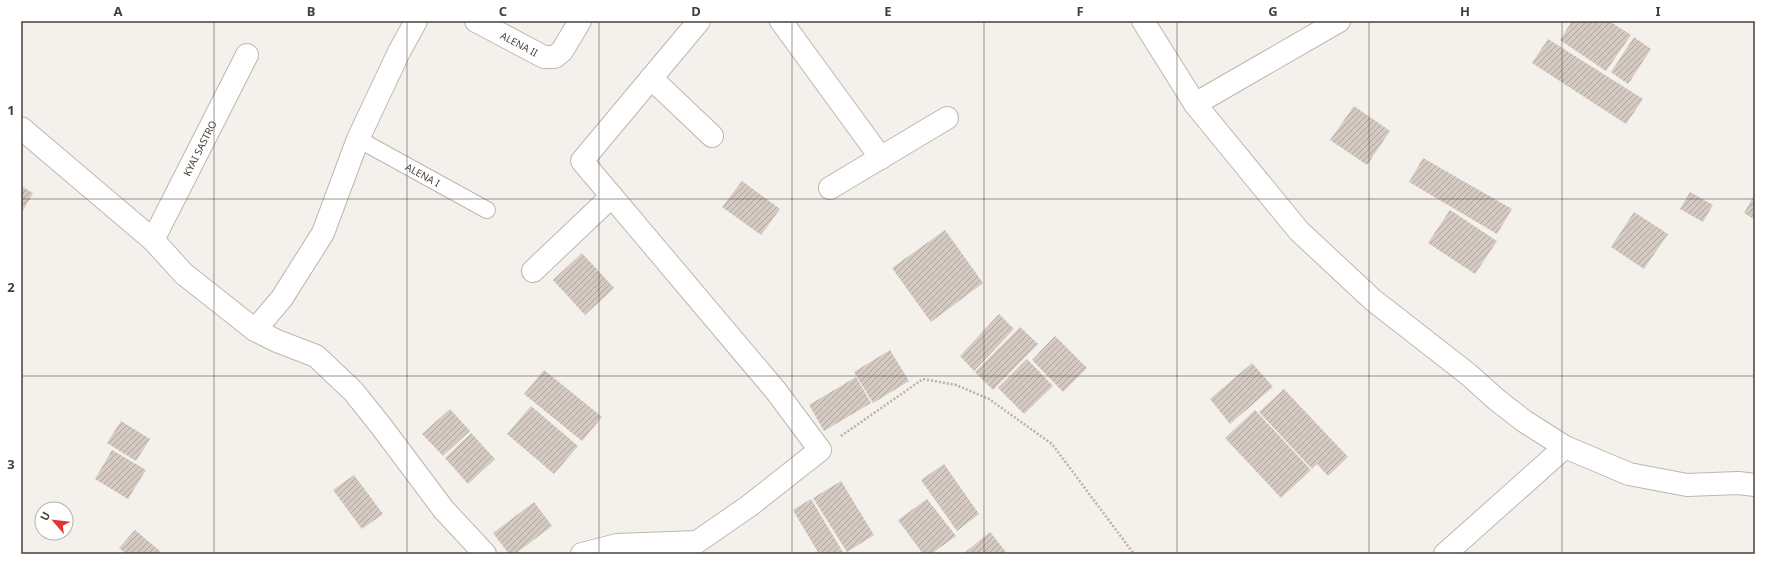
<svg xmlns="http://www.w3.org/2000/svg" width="1776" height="575" viewBox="0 0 1776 575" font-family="'Noto Sans',sans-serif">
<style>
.building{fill:url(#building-hatch)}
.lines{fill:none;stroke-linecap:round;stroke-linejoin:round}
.service-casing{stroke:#bfb6af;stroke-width:18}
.minor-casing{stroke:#bfb6af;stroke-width:24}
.tertiary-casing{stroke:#bfb6af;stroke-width:24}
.path{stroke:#bfb0a2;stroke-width:2.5;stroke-dasharray:2 2;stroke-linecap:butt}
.service{stroke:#fff;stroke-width:16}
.minor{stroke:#fff;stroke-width:22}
.tertiary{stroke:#fff;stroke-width:22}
.grid{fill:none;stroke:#47403a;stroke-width:1;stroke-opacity:0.55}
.labels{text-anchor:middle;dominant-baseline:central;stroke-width:4;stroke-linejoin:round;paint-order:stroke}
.street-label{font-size:10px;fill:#47403a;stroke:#fff}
.neatline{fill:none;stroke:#47403a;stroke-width:1.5}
.grid-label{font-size:13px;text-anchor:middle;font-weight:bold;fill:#47403a}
</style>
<defs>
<pattern id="building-hatch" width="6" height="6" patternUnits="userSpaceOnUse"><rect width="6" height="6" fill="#d4cac2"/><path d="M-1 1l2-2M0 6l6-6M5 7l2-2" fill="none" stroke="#aea59f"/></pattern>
</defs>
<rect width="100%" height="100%" fill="#f4f0eb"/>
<g class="building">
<polygon points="1572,21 1609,21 1631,35 1606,71 1560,40"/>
<polygon points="1634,37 1651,49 1628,84 1611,72"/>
<polygon points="1548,39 1643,99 1626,124 1532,63"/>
<polygon points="1354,106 1390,131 1367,165 1330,140"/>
<polygon points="1423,158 1512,209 1497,234 1409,182"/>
<polygon points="742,181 780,209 761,235 722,207"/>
<polygon points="21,186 33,193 21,214"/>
<polygon points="1690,192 1713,205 1703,222 1680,209"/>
<polygon points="1755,194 1755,220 1744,213"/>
<polygon points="1450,210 1497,241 1475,274 1428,243"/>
<polygon points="1634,212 1668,234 1644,269 1611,247"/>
<polygon points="945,230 983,283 931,322 892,268"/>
<polygon points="582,253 614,288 585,315 553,280"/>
<polygon points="999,314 1014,329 974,371 960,356"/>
<polygon points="1020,327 1038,344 993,390 975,372"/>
<polygon points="1055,336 1087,368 1063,392 1032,360"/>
<polygon points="890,350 909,381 873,403 854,372"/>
<polygon points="1027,359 1053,386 1024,414 998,388"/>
<polygon points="1252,363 1273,387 1230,424 1210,399"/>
<polygon points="544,370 602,417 582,441 524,394"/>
<polygon points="856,377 871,403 824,431 809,405"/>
<polygon points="1284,389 1348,457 1328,476 1317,464 1312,469 1259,412"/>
<polygon points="531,406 578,446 554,474 507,434"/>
<polygon points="450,409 470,431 443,456 422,434"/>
<polygon points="1255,410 1311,470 1281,498 1225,438"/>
<polygon points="121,421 150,439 136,461 107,443"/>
<polygon points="471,433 495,459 468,484 445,458"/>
<polygon points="112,450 146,470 128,499 95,479"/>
<polygon points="944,464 979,514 957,531 921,480"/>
<polygon points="354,475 383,514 362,529 333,490"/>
<polygon points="841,481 874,535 847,552 813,498"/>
<polygon points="811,499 844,554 819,554 793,510"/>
<polygon points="927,499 956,536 931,554 923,554 898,520"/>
<polygon points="534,502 552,526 515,554 509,554 493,533"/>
<polygon points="135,530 161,552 159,554 126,554 119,548"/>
<polygon points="990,532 1006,552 1004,554 963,554"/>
</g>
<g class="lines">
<defs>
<g id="service">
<path id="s1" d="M358,139L487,210"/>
</g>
<g id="minor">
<path id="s2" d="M476,21L544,57H555L562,51L580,21"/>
<polyline points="781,21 881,158"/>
<polyline points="1143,21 1195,104 1299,231 1373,300 1468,374 1497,400 1524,421 1565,447 1629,474 1687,485 1738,483 1755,485"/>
<polyline points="651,78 712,136"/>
<polyline points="1195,104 1339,21"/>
<polyline points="830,188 947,118"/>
<path id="s3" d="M153,240L247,55"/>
<polyline points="533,271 612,196"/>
<polyline points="255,330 282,298 323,233 358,139 399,52 416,21"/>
<polyline points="582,554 617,545 697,542 749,506 820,450 776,391 582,161 699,21"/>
<polyline points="1445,554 1565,447"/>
</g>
<polyline id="tertiary" points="21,128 153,240 184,274 255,330 277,341 316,356 353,391 381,426 444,510 485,554"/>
</defs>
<use href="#service" class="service-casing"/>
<use href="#minor" class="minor-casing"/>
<use href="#tertiary" class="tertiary-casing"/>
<polyline class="path" points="841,436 923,379 956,385 989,399 1052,444 1134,554"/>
<use href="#service" class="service"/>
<use href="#minor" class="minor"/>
<use href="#tertiary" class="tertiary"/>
</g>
<path class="grid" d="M214,21V554M407,21V554M599,21V554M792,21V554M984,21V554M1177,21V554M1369,21V554M1562,21V554M21,199H1755M21,376H1755"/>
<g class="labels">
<g class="street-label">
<text stroke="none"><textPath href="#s2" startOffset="49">ALENA II</textPath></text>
<text stroke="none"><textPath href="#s3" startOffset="103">KYAI SASTRO</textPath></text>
<text stroke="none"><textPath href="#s1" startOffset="74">ALENA I</textPath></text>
</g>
</g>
<rect width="1776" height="575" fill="none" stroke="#ffffff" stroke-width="44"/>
<g transform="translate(54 521) rotate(298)"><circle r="19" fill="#ffffff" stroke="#b5b3b0"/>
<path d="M0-3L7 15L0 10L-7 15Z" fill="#e23435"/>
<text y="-6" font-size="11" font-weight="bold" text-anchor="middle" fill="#47403a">U</text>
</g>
<rect x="22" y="22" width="1732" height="531" class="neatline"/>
<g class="grid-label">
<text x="118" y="16">A</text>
<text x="311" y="16">B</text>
<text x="503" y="16">C</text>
<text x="696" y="16">D</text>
<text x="888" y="16">E</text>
<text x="1080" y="16">F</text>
<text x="1273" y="16">G</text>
<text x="1465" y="16">H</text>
<text x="1658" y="16">I</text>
<text x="11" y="115">1</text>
<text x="11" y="292">2</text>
<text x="11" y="469">3</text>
</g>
</svg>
